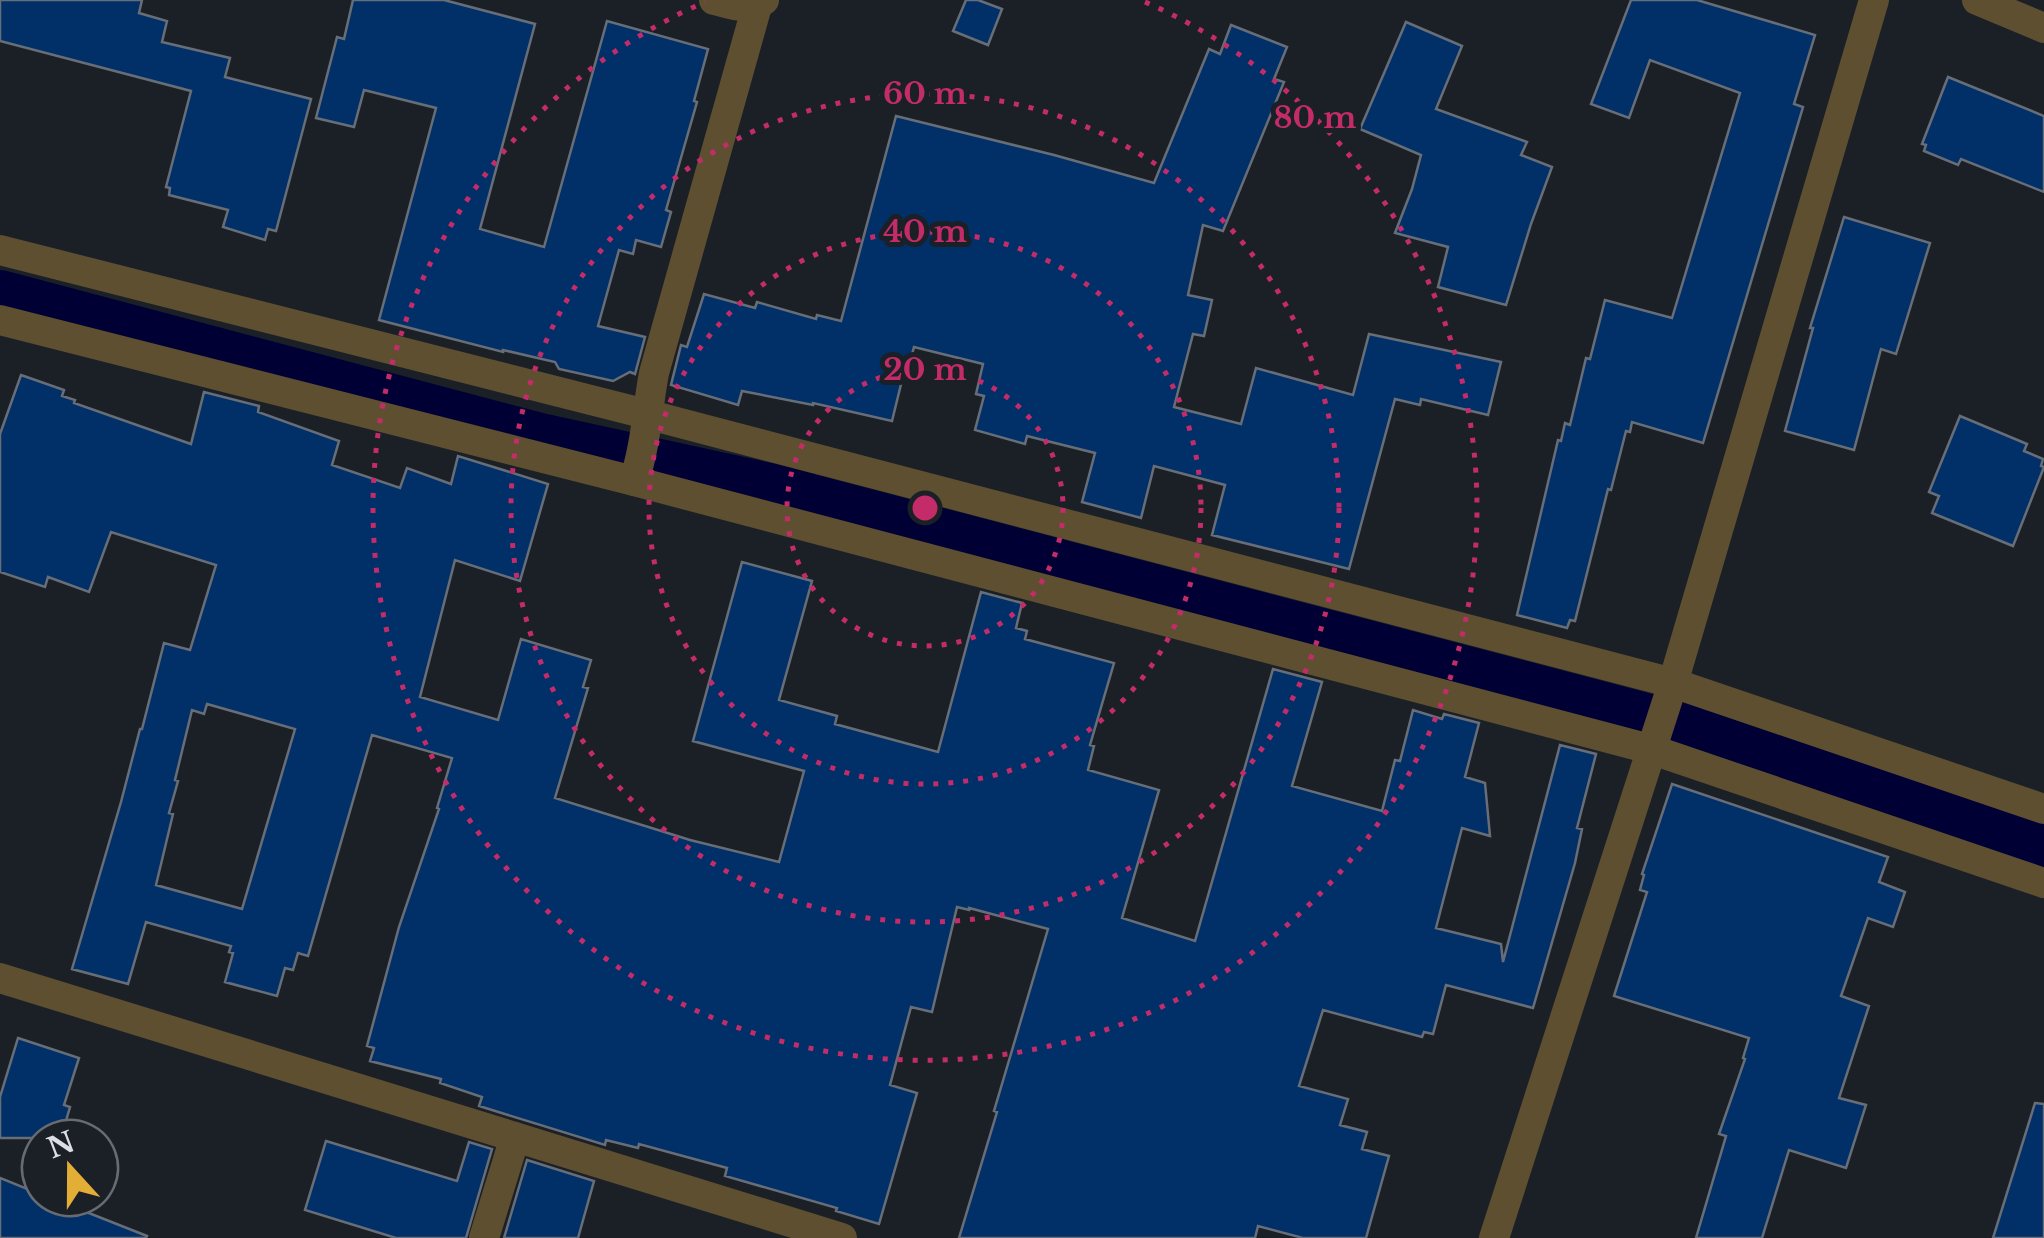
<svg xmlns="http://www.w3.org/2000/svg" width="2044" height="1238" viewBox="0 0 2044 1238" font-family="'Libre Baskerville',serif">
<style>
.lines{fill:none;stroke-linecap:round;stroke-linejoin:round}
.canal{stroke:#000034;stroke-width:48}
.building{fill:#012f67;stroke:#676e77;stroke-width:2.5;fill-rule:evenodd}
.minor{stroke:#5e4f31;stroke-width:30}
.tertiary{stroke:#5e4f31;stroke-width:30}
.ring{fill:none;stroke:#c42c69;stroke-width:5;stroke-dasharray:5 10}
.centre{fill:#c42c69;stroke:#1b2027;stroke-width:5}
.ring-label{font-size:30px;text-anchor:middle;font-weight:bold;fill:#c42c69;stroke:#1b2027;stroke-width:10;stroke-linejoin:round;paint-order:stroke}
</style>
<rect width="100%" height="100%" fill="#1b2027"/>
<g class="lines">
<polyline class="canal" points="0,294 540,437 769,487 1695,730 2044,848"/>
</g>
<g class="building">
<polygon points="0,0 142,0 139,13 167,21 162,42 230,58 225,77 311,99 276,231 268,229 265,240 223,227 228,210 169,195 170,188 166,187 191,91 0,41"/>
<polygon points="353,0 444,0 535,24 480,229 544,247 607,21 708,49 694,101 697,102 666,210 671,212 661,247 636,240 633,254 619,250 598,326 645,337 635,374 630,372 613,381 559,369 555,362 503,350 503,352 379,320 436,108 364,90 354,127 316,118 337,37 344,39"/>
<polygon points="966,0 978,0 1002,9 988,45 953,31"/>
<polygon points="1631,0 1697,0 1815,35 1794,104 1803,107 1703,443 1632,422 1630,432 1626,431 1611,490 1608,489 1575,621 1570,620 1567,628 1517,615 1558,440 1561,441 1565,423 1570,425 1586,358 1590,359 1605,300 1672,318 1740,93 1650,60 1629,118 1591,104"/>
<polygon points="1406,22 1462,46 1436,109 1527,142 1521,155 1552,167 1531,224 1506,305 1438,287 1448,247 1395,233 1412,189 1421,155 1360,129"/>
<polygon points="1231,25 1287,47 1274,79 1284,82 1223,231 1203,225 1188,295 1212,300 1204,336 1193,334 1174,407 1241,424 1256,368 1353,395 1369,334 1501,362 1488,415 1421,399 1420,405 1395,399 1349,569 1212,535 1225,485 1154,466 1141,518 1082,502 1095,453 1027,436 1025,444 975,430 984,396 976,394 983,364 914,347 907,373 904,372 892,421 813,403 813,405 742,391 738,405 671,385 681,345 687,347 704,294 755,308 757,302 816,319 817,315 841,321 896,116 1054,155 1154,183 1209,49 1220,54"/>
<polygon points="1948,77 2044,116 2044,192 1961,159 1958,165 1924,151 1926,145 1922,144"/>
<polygon points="1844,217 1930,243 1896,354 1881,349 1854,450 1785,431 1813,328 1810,328"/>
<path d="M21,375L64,390L62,396L75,400L74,403L191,444L204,392L259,406L258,412L339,441L332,465L400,488L407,468L451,484L458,456L548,484L520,581L455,560L420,697L498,720L521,639L591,660L583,687L588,688L555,798L690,840L779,862L804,771L693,741L742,562L812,581L779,700L837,716L835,724L938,752L981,592L1022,603L1016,628L1027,631L1025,639L1114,663L1090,745L1094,746L1088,770L1159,790L1122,918L1195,941L1273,669L1322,682L1292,786L1382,811L1395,760L1400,761L1413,710L1442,719L1444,714L1479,723L1465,777L1485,783L1490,836L1462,828L1436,928L1501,944L1503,962L1560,745L1596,754L1577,828L1582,829L1575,863L1533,1008L1446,985L1433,1034L1424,1032L1422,1037L1323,1010L1299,1086L1348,1099L1340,1125L1367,1132L1362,1149L1389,1156L1366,1238H1303L1258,1226L1255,1238H959L997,1112L994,1111L1048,929L969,908V910L957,907L932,1012L911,1007L890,1085L917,1093L879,1224L836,1211L837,1208L725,1176L727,1168L639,1144L638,1148L606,1140L605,1145L479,1106L482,1097L440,1083L441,1079L370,1061L374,1048L367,1046L399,927L439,809L437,808L452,758L372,735L308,956L298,953L293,970L285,968L277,996L225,982L233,953L229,952L231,946L146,922L128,984L72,969L121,802L140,729H142L164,643L190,650L216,565L111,532L89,592L48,577L45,587L0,572V434ZM207,704L295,729L242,909L156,885L173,814L169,813L178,781L175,780L192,710L204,714Z"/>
<polygon points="1960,416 2027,444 2024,451 2043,459 2041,466 2044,467 2013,546 1932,513 1939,496 1929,492"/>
<polygon points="1672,784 1888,857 1879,882 1905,892 1893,927 1868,918 1841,996 1869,1006 1839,1098 1866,1105 1846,1168 1789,1150 1762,1238 1696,1238 1726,1136 1719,1134 1745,1059 1743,1058 1749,1038 1614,996 1647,892 1640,890 1644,875 1642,874"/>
<polygon points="18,1038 79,1058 64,1105 70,1107 61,1138 0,1138 0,1097"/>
<polygon points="2035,1103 2044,1104 2044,1238 1993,1238"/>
<polygon points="326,1141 457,1181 469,1142 492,1149 466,1238 396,1238 305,1210"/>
<polygon points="527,1160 594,1181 578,1238 504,1238"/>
<polygon points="0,1178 40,1194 40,1198 51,1198 147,1236 146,1238 0,1238"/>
</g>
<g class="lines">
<g class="minor">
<polyline points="0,250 646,414 1673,683 2044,809"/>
<polyline points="0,320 634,481 1650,749 2044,883"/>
<path d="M634,481C646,445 647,410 654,373L757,6"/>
<polyline points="0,978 842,1238"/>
<polyline points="484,1238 515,1137"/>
</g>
<g class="tertiary">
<path d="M714,0C731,4 750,12 764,0"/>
<polyline points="1977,0 2044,28"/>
<polyline points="1494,1238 1673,683 1874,0"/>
</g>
</g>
<g class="ring">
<circle cx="925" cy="508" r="138"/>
<circle cx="925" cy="508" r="276"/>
<circle cx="925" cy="508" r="414"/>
<path d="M1145 2A552 552 0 1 1 705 2"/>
</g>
<circle cx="925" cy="508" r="15" class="centre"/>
<g class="ring-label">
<text x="925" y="104">60 m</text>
<text x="1315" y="128">80 m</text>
<text x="925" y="242">40 m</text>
<text x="925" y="380">20 m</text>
</g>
<g transform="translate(70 1168) rotate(339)"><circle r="48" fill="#1b2027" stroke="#686c72" stroke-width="2.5"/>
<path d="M0-8L18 38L0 25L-18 38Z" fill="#e3ae35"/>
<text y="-15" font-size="28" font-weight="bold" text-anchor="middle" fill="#dbdee3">N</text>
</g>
</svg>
